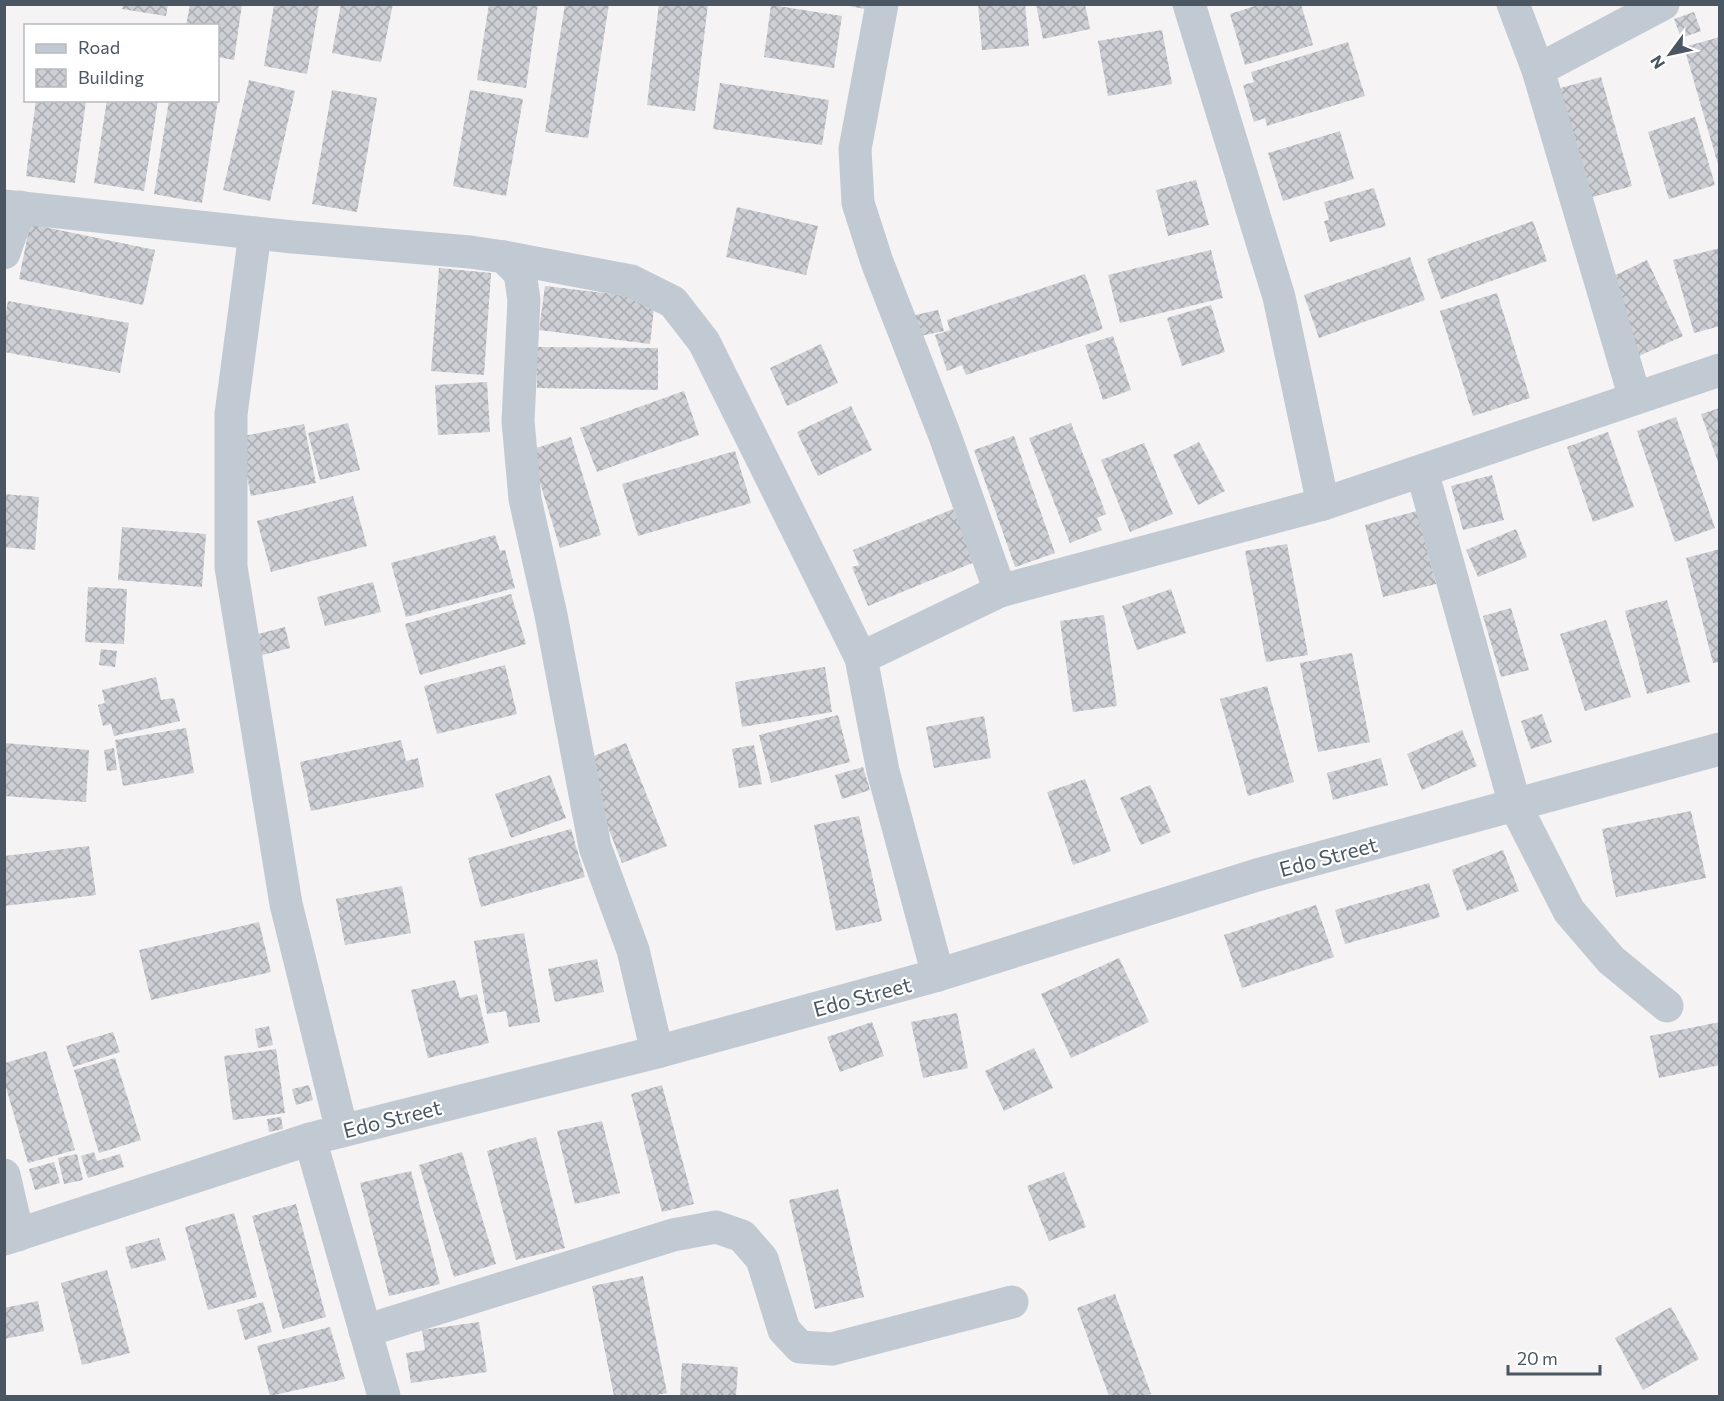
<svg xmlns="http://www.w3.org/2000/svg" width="1724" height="1401" viewBox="0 0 1724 1401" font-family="Commissioner,sans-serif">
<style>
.building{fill:url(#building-cross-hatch)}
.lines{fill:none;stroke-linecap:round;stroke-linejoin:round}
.minor{stroke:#c1cad2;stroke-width:33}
.labels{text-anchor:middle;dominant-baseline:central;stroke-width:4.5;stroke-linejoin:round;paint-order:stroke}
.street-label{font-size:21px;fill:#4a5661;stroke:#fff}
</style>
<defs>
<pattern id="building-cross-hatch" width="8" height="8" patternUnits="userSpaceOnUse" patternTransform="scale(1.5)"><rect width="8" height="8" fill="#cdcfd5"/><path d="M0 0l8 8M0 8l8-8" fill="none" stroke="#a8abb0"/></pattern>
</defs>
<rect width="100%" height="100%" fill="#f5f3f3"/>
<g class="building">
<polygon points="123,4 168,4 166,16 122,9"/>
<polygon points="190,4 242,4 234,60 218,57 218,26 186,26"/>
<polygon points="341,4 393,4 381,62 332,53"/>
<polygon points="489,4 538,4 526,88 477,80"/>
<polygon points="565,4 609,4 588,138 545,132"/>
<polygon points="659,4 708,4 695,111 647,105"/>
<polygon points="838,4 865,4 865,9"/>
<polygon points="978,4 1025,4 1029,46 982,50"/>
<polygon points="1036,4 1085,4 1090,29 1043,39"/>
<polygon points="1261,4 1301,4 1313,45 1245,65 1230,14"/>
<polygon points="274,5 319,5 307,74 264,66"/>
<polygon points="771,5 842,16 834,68 764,57"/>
<polygon points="1694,12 1701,31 1681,38 1674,19"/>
<polygon points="1162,30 1172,84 1108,96 1098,41"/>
<polygon points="1720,37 1720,168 1719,168 1684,47"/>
<polygon points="1348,42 1365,96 1267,126 1265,118 1254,122 1243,85 1254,82 1251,72"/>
<polygon points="1601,77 1632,186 1589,198 1557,89"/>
<polygon points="249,80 295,91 270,201 223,190"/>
<polygon points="720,83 829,100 822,145 713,129"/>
<polygon points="332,90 377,98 357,212 312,204"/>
<polygon points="470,90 523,99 506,196 453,186"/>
<polygon points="36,100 86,100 75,183 26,176"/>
<polygon points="107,100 158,100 144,191 94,183"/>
<polygon points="169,100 218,100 202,203 154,194"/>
<polygon points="1695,117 1715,185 1669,199 1648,132"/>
<polygon points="1340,131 1354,179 1283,201 1268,153"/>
<polygon points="1196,180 1209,225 1168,236 1156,190"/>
<polygon points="1374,188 1386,226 1330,242 1324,221 1329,220 1324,202"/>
<polygon points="737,207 818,226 806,275 726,257"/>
<polygon points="1533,221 1547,261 1441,299 1427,259"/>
<polygon points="30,224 155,250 143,305 19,279"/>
<polygon points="1720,248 1720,326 1694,333 1673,260"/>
<polygon points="1211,250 1223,298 1120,323 1108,275"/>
<polygon points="1410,257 1425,300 1319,338 1304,295"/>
<polygon points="1647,260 1683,336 1639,356 1603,281"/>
<polygon points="439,268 491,273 484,375 431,371"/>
<polygon points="1085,274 1103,329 966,375 962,365 947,371 935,335 950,330 947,320"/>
<polygon points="545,286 655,299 650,344 539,330"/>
<polygon points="1497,293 1530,398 1473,416 1440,311"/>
<polygon points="8,301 129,323 120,373 4,352 4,324"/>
<polygon points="1211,305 1225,352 1182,366 1167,318"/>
<polygon points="938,310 944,331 920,336 915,315"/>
<polygon points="1113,336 1131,390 1103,400 1085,345"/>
<polygon points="821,344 838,383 787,406 770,368"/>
<polygon points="537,347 658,348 658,390 537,388"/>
<polygon points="487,382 490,432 438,435 435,385"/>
<polygon points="684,391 699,435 597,472 580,428"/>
<polygon points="851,406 872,450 818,476 797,432"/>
<polygon points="1720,408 1720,465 1719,465 1701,414"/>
<polygon points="1676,417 1715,528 1675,542 1637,431"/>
<polygon points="348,423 360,470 320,480 308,433"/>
<polygon points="1071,423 1106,514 1097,518 1102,530 1070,543 1029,438"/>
<polygon points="304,424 316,483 251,496 239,437"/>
<polygon points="1608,432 1634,507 1593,522 1567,447"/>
<polygon points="1014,436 1055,553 1015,567 974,450"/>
<polygon points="571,437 601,535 560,548 530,450"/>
<polygon points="1199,442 1225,491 1198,505 1173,455"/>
<polygon points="1144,443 1173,514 1130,532 1101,460"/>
<polygon points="735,451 751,503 638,536 622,484"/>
<polygon points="1492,475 1504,520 1463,530 1451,486"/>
<polygon points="4,494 39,497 35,550 4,547"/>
<polygon points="353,496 367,546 271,572 257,521"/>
<polygon points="953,509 975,562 868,606 852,567 859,565 853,550"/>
<polygon points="1417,511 1436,584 1383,597 1365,525"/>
<polygon points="122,527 206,534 202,587 118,580"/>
<polygon points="1516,529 1527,557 1478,577 1466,550"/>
<polygon points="495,535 500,551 505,550 515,588 406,617 391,563"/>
<polygon points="1287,544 1308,655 1266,662 1245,551"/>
<polygon points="1720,549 1720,662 1713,663 1686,558"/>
<polygon points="373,582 381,612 325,626 317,597"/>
<polygon points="88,587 127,589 124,644 85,642"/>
<polygon points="1171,589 1186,633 1137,650 1122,606"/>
<polygon points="511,594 526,644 420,675 405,624"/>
<polygon points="1667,600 1690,682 1647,694 1625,611"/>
<polygon points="1511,608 1529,670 1501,677 1483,616"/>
<polygon points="1104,615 1117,706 1073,712 1060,621"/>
<polygon points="1606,620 1631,697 1585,711 1560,634"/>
<polygon points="285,627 290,648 259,656 254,635"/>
<polygon points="101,649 117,651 115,667 99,665"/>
<polygon points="1352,653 1370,742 1318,752 1300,663"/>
<polygon points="505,665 517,714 437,734 424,686"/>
<polygon points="825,667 832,712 742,727 735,682"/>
<polygon points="156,677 161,700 174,698 180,721 114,736 111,724 103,726 98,705 105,703 102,690"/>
<polygon points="1267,686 1294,782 1248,796 1220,699"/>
<polygon points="1542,714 1552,742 1531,749 1521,721"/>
<polygon points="838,715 850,762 771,783 759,735"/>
<polygon points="984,716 991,758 934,768 926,727"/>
<polygon points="186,728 194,773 123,786 115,740"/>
<polygon points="1462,730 1477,766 1422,790 1407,754"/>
<polygon points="401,740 406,761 418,758 424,787 311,811 300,762"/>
<polygon points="4,743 89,750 86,802 4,796"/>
<polygon points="626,743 667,846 622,863 582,761"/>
<polygon points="754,745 762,784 739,788 732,749"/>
<polygon points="114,748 117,770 107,771 104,750"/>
<polygon points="1381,758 1388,785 1333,800 1327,773"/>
<polygon points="863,767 870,790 842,799 835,775"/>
<polygon points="550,775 566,818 511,838 495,794"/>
<polygon points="1085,779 1111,851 1073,865 1047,792"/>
<polygon points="1150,785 1171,832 1141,845 1120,798"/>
<polygon points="1691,811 1706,878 1616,897 1602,829"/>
<polygon points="859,816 882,921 836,931 814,825"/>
<polygon points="571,829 585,877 481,907 468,858"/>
<polygon points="89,846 96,895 4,906 4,856"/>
<polygon points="1503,850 1519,891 1467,911 1452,870"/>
<polygon points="1429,883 1440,917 1345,944 1335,910"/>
<polygon points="402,886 411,933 345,945 336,899"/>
<polygon points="1316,905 1334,957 1242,988 1224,935"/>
<polygon points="259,922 271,972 151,1000 139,950"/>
<polygon points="524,933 540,1022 509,1027 506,1011 487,1014 474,941"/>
<polygon points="1119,958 1149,1022 1071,1058 1041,994"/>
<polygon points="597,959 604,992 555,1002 548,969"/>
<polygon points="455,980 460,998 477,994 489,1043 428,1058 411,990"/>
<polygon points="957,1013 968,1068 923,1078 911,1022"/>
<polygon points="872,1022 884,1056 840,1072 827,1037"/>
<polygon points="1720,1022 1720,1065 1659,1078 1650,1036"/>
<polygon points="269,1026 273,1045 258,1048 255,1029"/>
<polygon points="113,1032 120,1052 73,1067 66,1046"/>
<polygon points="1034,1048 1053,1088 1004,1111 985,1071"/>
<polygon points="276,1049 285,1113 233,1120 224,1056"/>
<polygon points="46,1051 75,1150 28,1163 5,1084 5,1063"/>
<polygon points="115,1058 141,1140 99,1153 74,1070"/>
<polygon points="309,1085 313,1100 296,1105 292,1089"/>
<polygon points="662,1085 694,1204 662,1212 631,1094"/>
<polygon points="281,1117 283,1129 269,1132 267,1119"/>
<polygon points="602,1121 620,1193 575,1204 557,1131"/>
<polygon points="536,1137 565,1248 516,1260 487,1151"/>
<polygon points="94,1152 97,1161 120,1154 124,1167 88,1178 81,1156"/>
<polygon points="462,1152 496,1264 454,1277 419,1165"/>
<polygon points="77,1154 83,1180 64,1184 58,1158"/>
<polygon points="54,1162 60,1183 35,1190 29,1169"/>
<polygon points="411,1171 440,1284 389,1296 360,1183"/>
<polygon points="1064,1172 1086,1227 1049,1241 1027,1186"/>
<polygon points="838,1189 864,1297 815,1309 789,1200"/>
<polygon points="296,1204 326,1317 283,1329 252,1216"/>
<polygon points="234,1213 257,1297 208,1310 185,1227"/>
<polygon points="159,1238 166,1260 131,1269 125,1247"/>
<polygon points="107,1270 130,1353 82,1365 61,1283"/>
<polygon points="643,1276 667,1393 651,1396 614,1396 592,1286"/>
<polygon points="1115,1294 1151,1394 1143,1396 1109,1396 1077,1308"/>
<polygon points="38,1301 44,1331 4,1339 4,1308"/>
<polygon points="263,1302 272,1332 245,1340 237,1310"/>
<polygon points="1671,1307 1699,1359 1643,1390 1615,1338"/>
<polygon points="479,1322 487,1372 411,1383 406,1353 425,1350 422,1330"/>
<polygon points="330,1327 345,1379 270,1396 257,1346"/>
<polygon points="682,1363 738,1367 736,1396 680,1396"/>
</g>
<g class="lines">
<g class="minor">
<polyline points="882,4 855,149 858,203 877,262 945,436 1000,591 861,658 883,771 938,975"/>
<polyline points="1189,4 1279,297 1323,504"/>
<polyline points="1513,4 1538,70 1635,398"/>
<polyline points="1538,70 1663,4"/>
<polyline points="4,206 293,237 470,252 504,257 520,273 524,300 518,421 525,499 551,615 595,847 633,950 657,1052"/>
<polyline points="255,233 231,414 231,567 286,904 342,1131"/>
<polyline points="4,253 20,207"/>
<polyline points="504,257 631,281 673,302 704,342 861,658"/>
<polyline points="1422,471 1515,805 1569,911 1611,960 1667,1006"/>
<polyline points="1000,591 1323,504 1720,370"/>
<polyline points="310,1139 384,1396"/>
<polyline points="4,1175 18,1235"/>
<polyline points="4,1239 310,1139 657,1052 938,975 1257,875 1720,749"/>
<polyline points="365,1331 673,1235 716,1227 742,1236 762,1259 784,1330 800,1347 832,1349 1012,1302"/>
</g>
</g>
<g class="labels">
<g class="street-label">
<text transform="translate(1328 856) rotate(-15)">Edo Street</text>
<text transform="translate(862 996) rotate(-15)">Edo Street</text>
<text transform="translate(392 1118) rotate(-14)">Edo Street</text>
</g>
</g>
<rect width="1724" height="1401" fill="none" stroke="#4a5661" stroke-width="12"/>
<rect x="24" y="24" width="195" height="78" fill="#ffffff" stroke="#b7bbc0" stroke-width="1.5"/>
<rect x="36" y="44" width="30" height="9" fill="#c1cad2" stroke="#b7bbc0" stroke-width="1.5"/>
<text x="78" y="54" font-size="18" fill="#4a5661">Road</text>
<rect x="36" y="69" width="30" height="18" fill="url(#building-cross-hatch)" stroke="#b7bbc0" stroke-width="1.5"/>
<text x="78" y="84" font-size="18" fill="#4a5661">Building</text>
<g transform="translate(1670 54) rotate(237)" stroke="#ffffff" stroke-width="4.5" paint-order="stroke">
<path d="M0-4.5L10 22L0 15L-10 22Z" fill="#4a5661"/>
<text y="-9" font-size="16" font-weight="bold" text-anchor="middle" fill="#4a5661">N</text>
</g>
<path d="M1508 1365v9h92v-9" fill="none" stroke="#4a5661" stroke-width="3"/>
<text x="1517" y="1365" font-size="18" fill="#4a5661" stroke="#ffffff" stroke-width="4.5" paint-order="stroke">20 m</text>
</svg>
